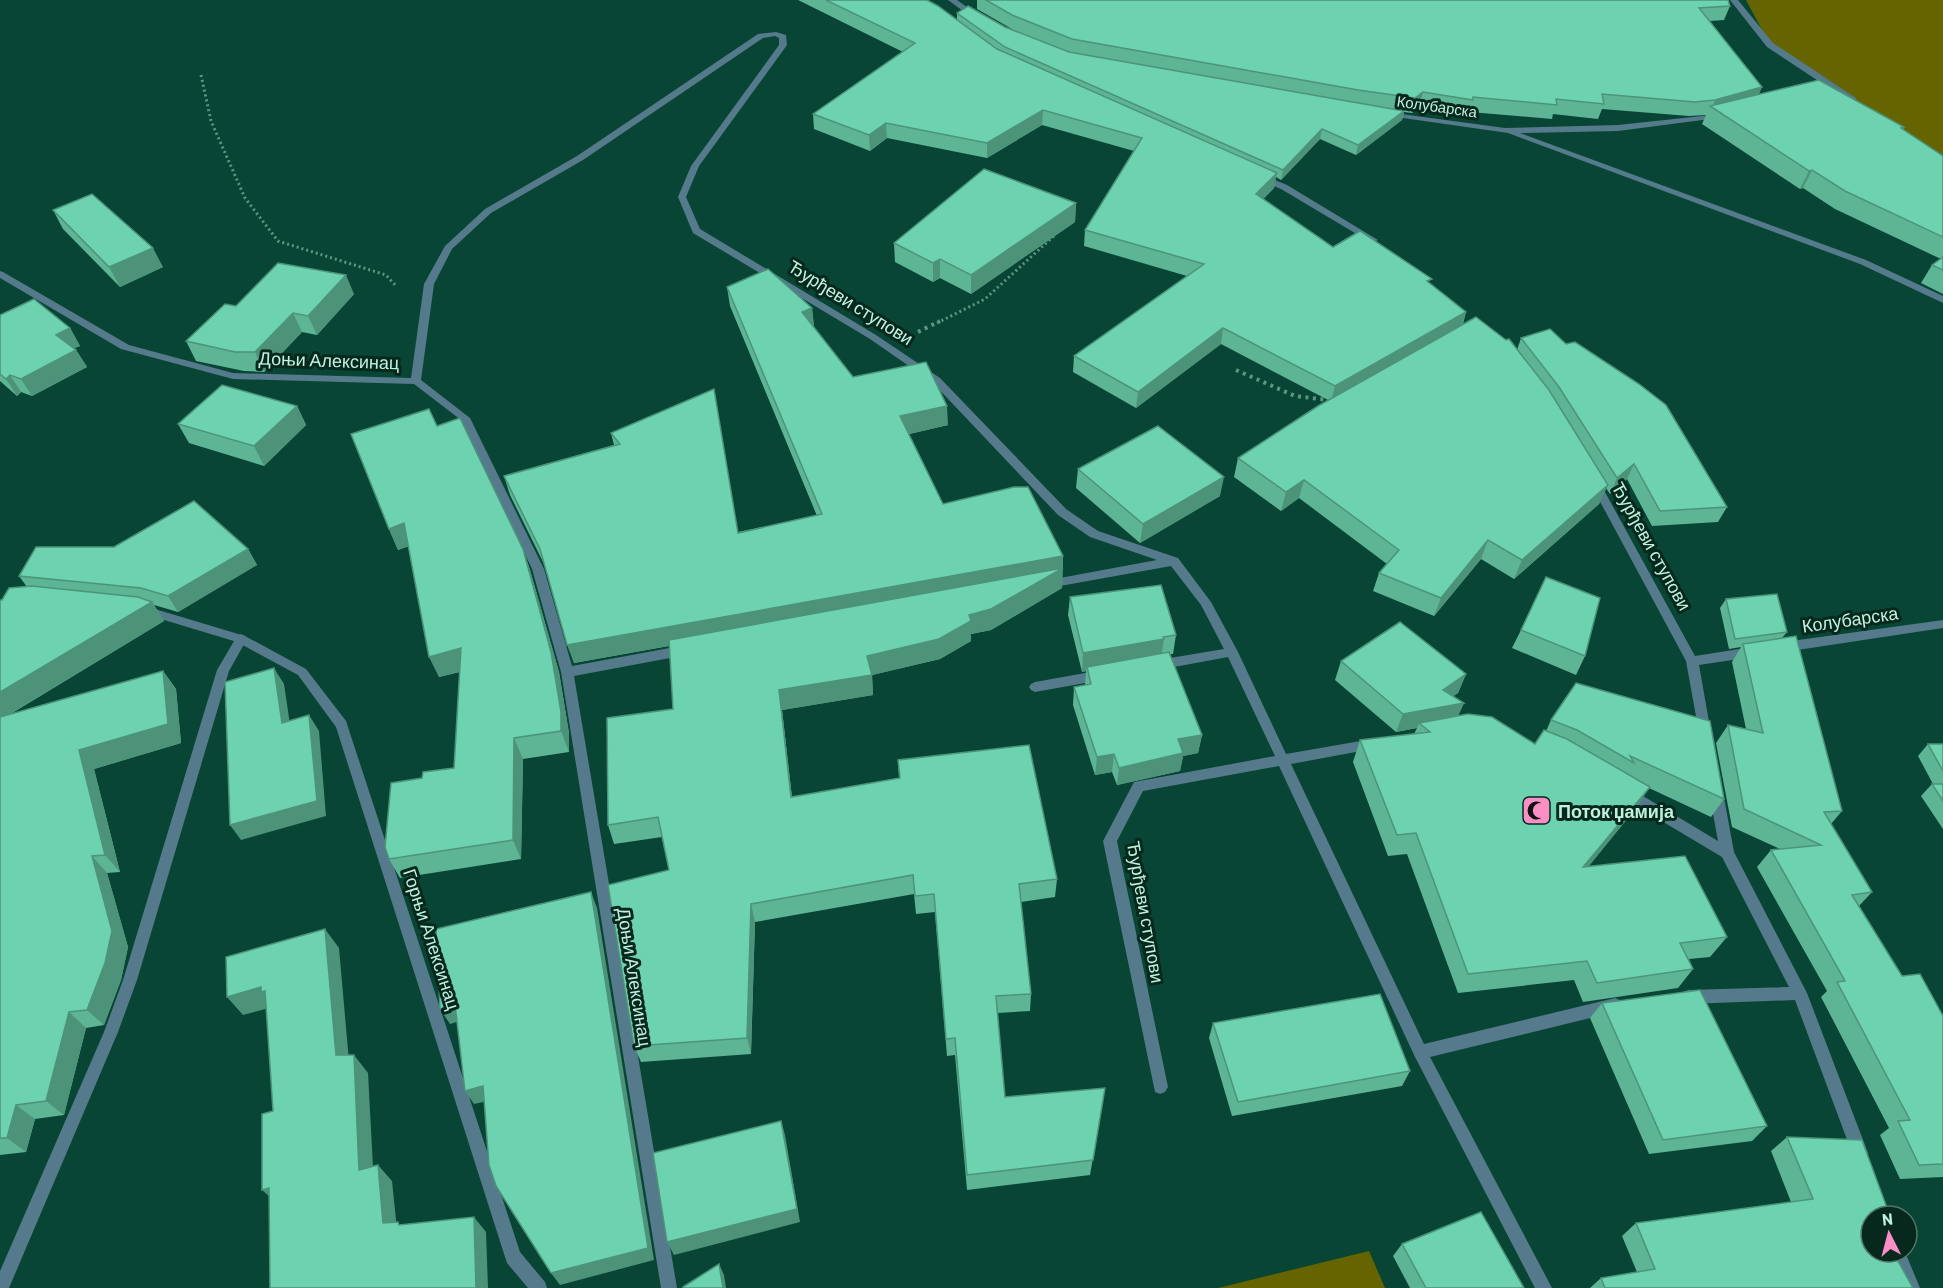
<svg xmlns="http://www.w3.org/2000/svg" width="1943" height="1288" viewBox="0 0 1943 1288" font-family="Barlow,sans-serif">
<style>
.green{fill:#656400}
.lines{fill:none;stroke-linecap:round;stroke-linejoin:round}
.path-far1{stroke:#5f9583;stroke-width:3;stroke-dasharray:2 3;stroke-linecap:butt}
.path{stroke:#5f9583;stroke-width:4;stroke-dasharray:3 4.5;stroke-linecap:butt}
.service{fill:#557a8b;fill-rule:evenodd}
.minor{fill:#557a8b;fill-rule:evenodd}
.wall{fill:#5db596}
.shaded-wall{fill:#4c937a}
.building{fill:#6cd2af;stroke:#4c937a;stroke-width:1.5}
.labels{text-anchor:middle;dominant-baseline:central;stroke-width:6;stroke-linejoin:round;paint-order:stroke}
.far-street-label{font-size:15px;fill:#c2f1de;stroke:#06281d}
.street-label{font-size:18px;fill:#c2f1de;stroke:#06281d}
.poi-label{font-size:18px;font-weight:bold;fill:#c2f1de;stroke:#06281d;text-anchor:start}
</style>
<rect width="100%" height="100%" fill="#084534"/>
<g class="green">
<polygon points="1746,0 1943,0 1943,160 1770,45"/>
<polygon points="1369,1251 1385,1288 1218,1288"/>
</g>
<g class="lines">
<g class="path-far1">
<polyline points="201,75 211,121 245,198 278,241 386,275 396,286"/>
<polyline points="937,323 985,299 1055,235"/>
</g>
<g class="path">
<polyline points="918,332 940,321"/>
<polyline points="1236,370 1295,396 1328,400"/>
</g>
<polygon class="service" points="241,634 245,636 247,639 229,671 137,980 118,1032 9,1288 0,1288 0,1271 104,1032 123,980 217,670 237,636"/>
<g class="minor">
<polygon points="948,0 957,0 981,17 974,19"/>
<polygon points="1730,0 1738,0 1773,43 1856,98 1856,102 1850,102 1767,47"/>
<polygon points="776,32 786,35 787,45 699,166 686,197 700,229 876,335 940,378 1066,509 1098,531 1178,558 1211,602 1238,652 1286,754 1372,739 1376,740 1378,744 1376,748 1372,749 1291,764 1424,1044 1615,998 1620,1000 1622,1005 1620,1010 1615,1012 1430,1057 1552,1288 1535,1288 1415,1057 1279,766 1143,791 1117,841 1168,1087 1165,1092 1160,1094 1155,1092 1103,841 1134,782 1275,756 1228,657 1158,670 1154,668 1152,665 1154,662 1158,660 1224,649 1201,605 1171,566 1049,588 1045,587 1043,584 1049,580 1157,560 1090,537 1058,515 932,382 870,339 693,233 678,197 691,166 779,45 779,38 775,36 763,38 583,160 491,213 452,249 434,284 421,380 470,418 544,569 572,666 686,645 690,647 692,650 690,653 686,655 574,676 677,1288 661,1288 561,672 532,569 461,420 414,384 233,379 121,349 0,278 0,271 3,272 129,345 233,373 411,378 424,284 445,246 485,209 577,156 758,34"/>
<polygon points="1386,112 1505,128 1618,125 1721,114 1722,116 1718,118 1618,131 1520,133 1866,260 1943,296 1943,303 1860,264 1508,133 1389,116 1385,114"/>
<polygon points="1260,174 1287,185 1378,240 1373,243 1370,242 1281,189 1257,179 1257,175"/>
<polygon points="1595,479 1600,483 1695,656 1752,647 1756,649 1758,652 1756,655 1752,657 1699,665 1711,733 1709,737 1701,737 1699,733 1686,661 1590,483"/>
<polygon points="145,606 245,636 306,669 346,721 520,1252 545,1282 547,1288 528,1288 507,1263 505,1257 336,727 298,675 237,642 141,613 139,610"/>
<polygon points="1943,620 1943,628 1784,652 1780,650 1778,647 1780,644 1784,642"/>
<polygon points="1102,670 1106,672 1108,675 1106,678 1102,680 1035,692 1031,690 1029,687 1031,684 1035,682"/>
<polygon points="1716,787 1721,788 1723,792 1734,852 1807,993 1868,1153 1866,1158 1860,1161 1854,1158 1852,1153 1795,1000 1688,1004 1683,1002 1681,997 1683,992 1688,990 1789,987 1722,857 1623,798 1621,794 1623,790 1628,789 1633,790 1718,841 1709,792 1711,788"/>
<polygon points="1889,1252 1905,1252 1920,1288 1904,1288"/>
</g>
</g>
<g class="wall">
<polygon points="798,0 927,0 957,20 957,13 1012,29 977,9 977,0 1728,0 1730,6 1724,20 1710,21 1759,94 1904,127 1903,130 1943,156 1943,294 1921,283 1932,265 1941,259 1835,209 1803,188 1800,189 1702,124 1706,115 1689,116 1602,109 1598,119 1553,114 1552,119 1470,112 1469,114 1419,107 1412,113 1404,112 1402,120 1356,155 1320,139 1281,180 1276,177 1274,188 1263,199 1333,247 1430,284 1466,312 1463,324 1517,350 1521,338 1727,507 1718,522 1652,526 1627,479 1610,494 1606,488 1599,504 1514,579 1481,559 1434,616 1373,591 1379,573 1387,564 1299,498 1281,511 1234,477 1238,458 1328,400 1221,344 1136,408 1073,372 1074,356 1187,276 1084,246 1085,230 1134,151 1042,125 987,158 887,138 870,151 814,129 813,114 903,52"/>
<polygon points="1076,203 1075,222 971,294 940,278 933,282 895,262 894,243"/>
<polygon points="53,210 163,267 120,287 63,229"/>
<polygon points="727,287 812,308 814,327 853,377 948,425 909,434 943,504 1063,556 1062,588 991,630 971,634 971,641 940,659 872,675 873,695 782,710 792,797 899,778 898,760 1057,879 1055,897 1021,902 1031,994 1030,1011 997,1013 1005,1097 1105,1088 1090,1175 967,1190 955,1055 947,1056 935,912 916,914 914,894 755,922 751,1054 641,1062 634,1046 669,870 662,837 614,844 608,825 673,709 669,646 574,663 544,564 510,495 504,476 614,445 611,433 738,532 817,516 730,306"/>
<polygon points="354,294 317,335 302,332 264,372 244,371 196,361 186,341 236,306"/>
<polygon points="0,315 70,328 80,346 74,348 76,350 87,367 32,396 21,392 17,396 0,381"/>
<polygon points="297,406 306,425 264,466 189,443 178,424"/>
<polygon points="437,426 523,549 530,570 559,672 569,733 569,752 523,759 521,859 400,878 389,859 422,778 454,768 460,672 439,677 408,546 398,550 389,529"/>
<polygon points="1078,469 1220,496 1140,543 1076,488"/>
<polygon points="248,549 257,565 178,612 154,605 164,621 9,715 163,671 176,689 181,743 94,769 120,872 107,873 128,947 121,980 104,1025 86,1028 64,1115 35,1119 26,1152 0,1155 0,600 2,600 27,587 19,576"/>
<polygon points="1070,597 1176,635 1173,654 1170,654 1202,735 1198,753 1183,756 1180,771 1117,785 1112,772 1095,775 1073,705 1074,687 1085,685 1086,671 1082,672 1068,615"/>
<polygon points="1726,599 1787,632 1782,638 1842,811 1831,824 1872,892 1859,906 1902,976 1943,1016 1943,1177 1900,1179 1880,1135 1889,1128 1821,997 1827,991 1757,867 1771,850 1780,849 1732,827 1716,743 1728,725 1746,729 1732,662 1741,647 1729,649 1720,608"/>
<polygon points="1521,630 1585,656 1576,675 1512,648"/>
<polygon points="1341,661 1466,674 1458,693 1453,696 1464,703 1458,715 1535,744 1546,731 1551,720 1576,683 1724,799 1711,817 1649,788 1636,808 1588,867 1727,937 1710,957 1689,959 1693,969 1678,988 1583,1002 1574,980 1458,993 1407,854 1388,856 1353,762 1360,740 1414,734 1417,728 1396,732 1335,680"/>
<polygon points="1928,744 1943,744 1943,829 1921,796 1932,784 1933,784 1918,756"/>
<polygon points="1602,1003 1767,1126 1752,1141 1649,1154 1590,1018"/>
<polygon points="1213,1023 1410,1071 1402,1086 1232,1116 1209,1038"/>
<polygon points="1787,1137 1871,1216 1913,1288 1590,1288 1601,1278 1637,1272 1622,1236 1636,1223 1791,1202 1771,1151"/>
<polygon points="1402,1244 1524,1288 1410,1288 1393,1256"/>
</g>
<g class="shaded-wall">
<polygon points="1762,87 1756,102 1712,108 1715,100"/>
<polygon points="1423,92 1419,107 1412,113 1415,98"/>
<polygon points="1043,110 1042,125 987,158 987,143"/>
<polygon points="1404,111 1402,120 1356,155 1358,145"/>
<polygon points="886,123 887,138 870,151 869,135"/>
<polygon points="1322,129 1320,139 1281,180 1283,170"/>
<polygon points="1812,170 1803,188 1800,189 1809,171"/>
<polygon points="1277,173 1274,188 1253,210 1256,194"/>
<polygon points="1076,203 1075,222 971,294 971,275"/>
<polygon points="153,248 163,267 120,287 109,267"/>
<polygon points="940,259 940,278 933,282 933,263"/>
<polygon points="346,275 354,294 317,335 308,316"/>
<polygon points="812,308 814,328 802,312"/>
<polygon points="1466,312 1461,328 1331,402 1335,386"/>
<polygon points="293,313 302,332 264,372 255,352"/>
<polygon points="70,328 80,346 66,352 56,335"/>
<polygon points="1223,328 1221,344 1136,408 1138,392"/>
<polygon points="76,350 87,367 32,396 21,379"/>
<polygon points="10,375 21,392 17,396 6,379"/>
<polygon points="297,406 306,425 264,466 254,446"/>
<polygon points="947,406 948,425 901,436 900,416"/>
<polygon points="1634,464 1627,479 1610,494 1617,478"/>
<polygon points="1224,477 1220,496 1140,543 1143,524"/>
<polygon points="1304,480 1299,498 1281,511 1286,492"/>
<polygon points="1608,485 1599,504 1514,579 1522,560"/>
<polygon points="404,523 413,545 398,550 389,529"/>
<polygon points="1488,540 1481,559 1434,616 1441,598"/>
<polygon points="248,549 257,565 178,612 168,596"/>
<polygon points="523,549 530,570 559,672 569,733 569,752 561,731"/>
<polygon points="1063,556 1062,588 991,630 971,634 971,641 940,659 872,675 873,695 782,710 794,816 791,797 779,690 867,656 969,615 1046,578 574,663 567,645"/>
<polygon points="152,602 164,621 0,720 0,692"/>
<polygon points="1164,639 1161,658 1087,667 1086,671 1082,672 1083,653"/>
<polygon points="461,648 470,669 439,677 429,657"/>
<polygon points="274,668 284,684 292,738 282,723"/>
<polygon points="163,671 176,689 181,743 94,769 120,872 105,855 79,750"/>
<polygon points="1466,674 1458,693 1437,708 1464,703 1456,721 1419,723 1417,728 1396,732 1403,714 1443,690"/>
<polygon points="309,715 319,731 326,816 241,840 230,825"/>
<polygon points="1202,735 1198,753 1183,756 1180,771 1117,785 1119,768 1178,739"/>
<polygon points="514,738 523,759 521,859 513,840"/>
<polygon points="1114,754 1112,772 1095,775 1097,757"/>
<polygon points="1650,787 1636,808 1571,888 1583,867"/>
<polygon points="92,856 107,873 128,947 121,980 104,1025 87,1010"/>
<polygon points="591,892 597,908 654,1260 560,1285 551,1273"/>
<polygon points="751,904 755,922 751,1054 747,1038"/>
<polygon points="325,929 339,948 350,1073 336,1055"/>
<polygon points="261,987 265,991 273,1007 243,1015 227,997"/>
<polygon points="455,1005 464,1020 450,1024 440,1009"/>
<polygon points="69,1012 86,1028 64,1115 46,1101"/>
<polygon points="354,1055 368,1073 374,1186 359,1170"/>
<polygon points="483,1086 492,1100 474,1104 465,1091"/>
<polygon points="16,1105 35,1119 26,1152 7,1138"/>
<polygon points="781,1121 785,1135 800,1222 674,1255 667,1242"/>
<polygon points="378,1165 392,1181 398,1239 383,1223"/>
<polygon points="269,1188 280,1206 262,1190"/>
<polygon points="474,1217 486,1232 488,1288 476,1288"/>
<polygon points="719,1264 724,1275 726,1288 723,1288"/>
</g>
<g class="building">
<polygon points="826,0 927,0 938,6 997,49 1277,173 1256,194 1333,247 1360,231 1432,279 1427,281 1466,312 1335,386 1223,328 1138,392 1074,356 1204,264 1085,230 1142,138 1043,110 987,143 886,123 869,135 813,114 915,43"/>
<polygon points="986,0 1728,0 1730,6 1699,8 1762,87 1715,100 1695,102 1602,94 1604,104 1556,99 1557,105 1473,97 1473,100 1423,92 1415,98 1358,90 1072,39 1012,15"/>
<polygon points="968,6 1005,27 1069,52 1404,111 1358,145 1322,129 1283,170 1005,47 957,13"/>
<polygon points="1819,80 1904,127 1901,128 1943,156 1943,237 1845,191 1812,170 1809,171 1710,106"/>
<polygon points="984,169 1076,203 971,275 940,259 933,263 894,243"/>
<polygon points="92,194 153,248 109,267 53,210"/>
<polygon points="1943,257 1943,270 1932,265"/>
<polygon points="278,263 346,275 308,316 293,313 255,352 235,352 186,341 225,304 236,306"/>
<polygon points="768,269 812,308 802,312 853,377 926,362 947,406 900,416 943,504 1014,487 1028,487 1063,556 567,645 540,549 504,476 620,444 611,433 714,389 738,533 822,514 727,287"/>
<polygon points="34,299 70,328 56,335 76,350 21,379 10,375 6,379 0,374 0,315"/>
<polygon points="1476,317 1506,340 1509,339 1549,390 1608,485 1522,560 1488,540 1441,598 1379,573 1399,550 1304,480 1286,492 1238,458 1318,406"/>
<polygon points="1550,329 1566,344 1575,342 1639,384 1666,405 1727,507 1660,511 1634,464 1617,478 1559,387 1521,338"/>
<polygon points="222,385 297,406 254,446 178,424"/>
<polygon points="429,409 437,426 460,418 523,549 551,652 561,712 561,731 514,738 513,840 389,859 385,847 391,783 422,778 423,772 454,768 461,648 429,657 404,523 389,529 351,434"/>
<polygon points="1158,426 1224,477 1143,524 1078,469"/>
<polygon points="194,501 248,549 168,596 141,588 19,576 36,547 114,547"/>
<polygon points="1063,568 991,609 969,615 971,621 939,639 867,656 872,675 779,690 791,797 900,778 898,760 1029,745 1057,879 1019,884 1031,994 996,996 1005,1097 1105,1088 1093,1160 967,1175 955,1038 946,1039 934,894 915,896 913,875 751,904 747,1038 634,1046 608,885 669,870 658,817 608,825 607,718 673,709 669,640"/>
<polygon points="1546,577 1600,598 1585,656 1521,630"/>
<polygon points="1161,585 1176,635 1163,637 1164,639 1083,653 1070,597"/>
<polygon points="32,586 138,597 152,602 0,692 0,600 2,600 9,588"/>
<polygon points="1777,594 1787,632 1735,639 1726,599"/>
<polygon points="1400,622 1466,674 1443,690 1464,703 1403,714 1341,661"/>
<polygon points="1796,636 1842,811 1824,812 1872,892 1852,895 1902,976 1920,974 1943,1016 1943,1164 1919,1165 1898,1121 1910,1120 1837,982 1845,981 1771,850 1821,845 1744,809 1728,725 1763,733 1743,644"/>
<polygon points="1169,652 1202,735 1178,739 1183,753 1119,768 1114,754 1097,757 1074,687 1091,684 1087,667"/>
<polygon points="274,668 282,723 309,715 317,801 230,825 225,682"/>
<polygon points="163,671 168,724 79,750 105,855 92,856 112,931 105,963 87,1010 69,1012 46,1101 16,1105 7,1138 0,1138 0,717"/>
<polygon points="1576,683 1710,721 1724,799 1630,756 1634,763 1577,730 1551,720"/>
<polygon points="1468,714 1492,717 1535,744 1544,730 1567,739 1650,787 1583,867 1685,856 1727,937 1680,943 1693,969 1597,983 1587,961 1468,974 1416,833 1397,835 1360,740 1430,732 1419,723"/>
<polygon points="1928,744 1943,744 1943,771"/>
<polygon points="1932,784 1943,784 1943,801"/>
<polygon points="591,892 648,1248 551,1273 496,1186 489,1165 483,1086 465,1091 455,1005 440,1009 436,929"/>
<polygon points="325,929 336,1055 354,1055 359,1170 378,1165 383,1223 398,1222 399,1225 474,1217 476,1288 270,1288 269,1188 262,1190 262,1114 273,1111 265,991 261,992 261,987 227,997 226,957"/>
<polygon points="1700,990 1767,1126 1663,1140 1602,1003"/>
<polygon points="1380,994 1410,1071 1238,1102 1213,1023"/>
<polygon points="781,1121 797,1209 667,1242 653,1153"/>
<polygon points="1787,1137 1862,1140 1890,1216 1871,1216 1871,1252 1893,1252 1913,1288 1605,1288 1601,1278 1655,1269 1636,1223 1813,1199"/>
<polygon points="1481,1212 1524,1288 1426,1288 1402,1244"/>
<polygon points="719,1264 723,1288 683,1288 683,1287"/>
</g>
<defs>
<symbol id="mosque-square" viewBox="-11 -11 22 22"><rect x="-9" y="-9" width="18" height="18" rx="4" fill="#fa8fc6" stroke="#06281d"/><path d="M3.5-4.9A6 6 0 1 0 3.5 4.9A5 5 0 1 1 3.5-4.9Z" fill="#111"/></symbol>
</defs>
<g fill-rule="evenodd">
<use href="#mosque-square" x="1520" y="794" width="33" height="33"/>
</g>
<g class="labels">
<g class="far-street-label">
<text transform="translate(1437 106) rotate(8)">Колубарска</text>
</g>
<g class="street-label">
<text transform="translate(851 302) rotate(32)">Ђурђеви ступови</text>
<text transform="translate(329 360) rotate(2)">Доњи Алексинац</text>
<text transform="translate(1652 546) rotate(61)">Ђурђеви ступови</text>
<text transform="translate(1850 619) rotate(-8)">Колубарска</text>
<text transform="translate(1146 912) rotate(80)">Ђурђеви ступови</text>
<text transform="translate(432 939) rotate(72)">Горњи Алексинац</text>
<text transform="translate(635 977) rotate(81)">Доњи Алексинац</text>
</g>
<g class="poi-label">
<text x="1558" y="811">Поток џамија</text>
</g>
</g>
<g transform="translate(1889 1234) rotate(354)"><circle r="28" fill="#06281d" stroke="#51786a" stroke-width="1.5"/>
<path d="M0-4.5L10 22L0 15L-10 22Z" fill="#fa8fc6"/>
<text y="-9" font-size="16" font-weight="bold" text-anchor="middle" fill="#c2f1de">N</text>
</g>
</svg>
